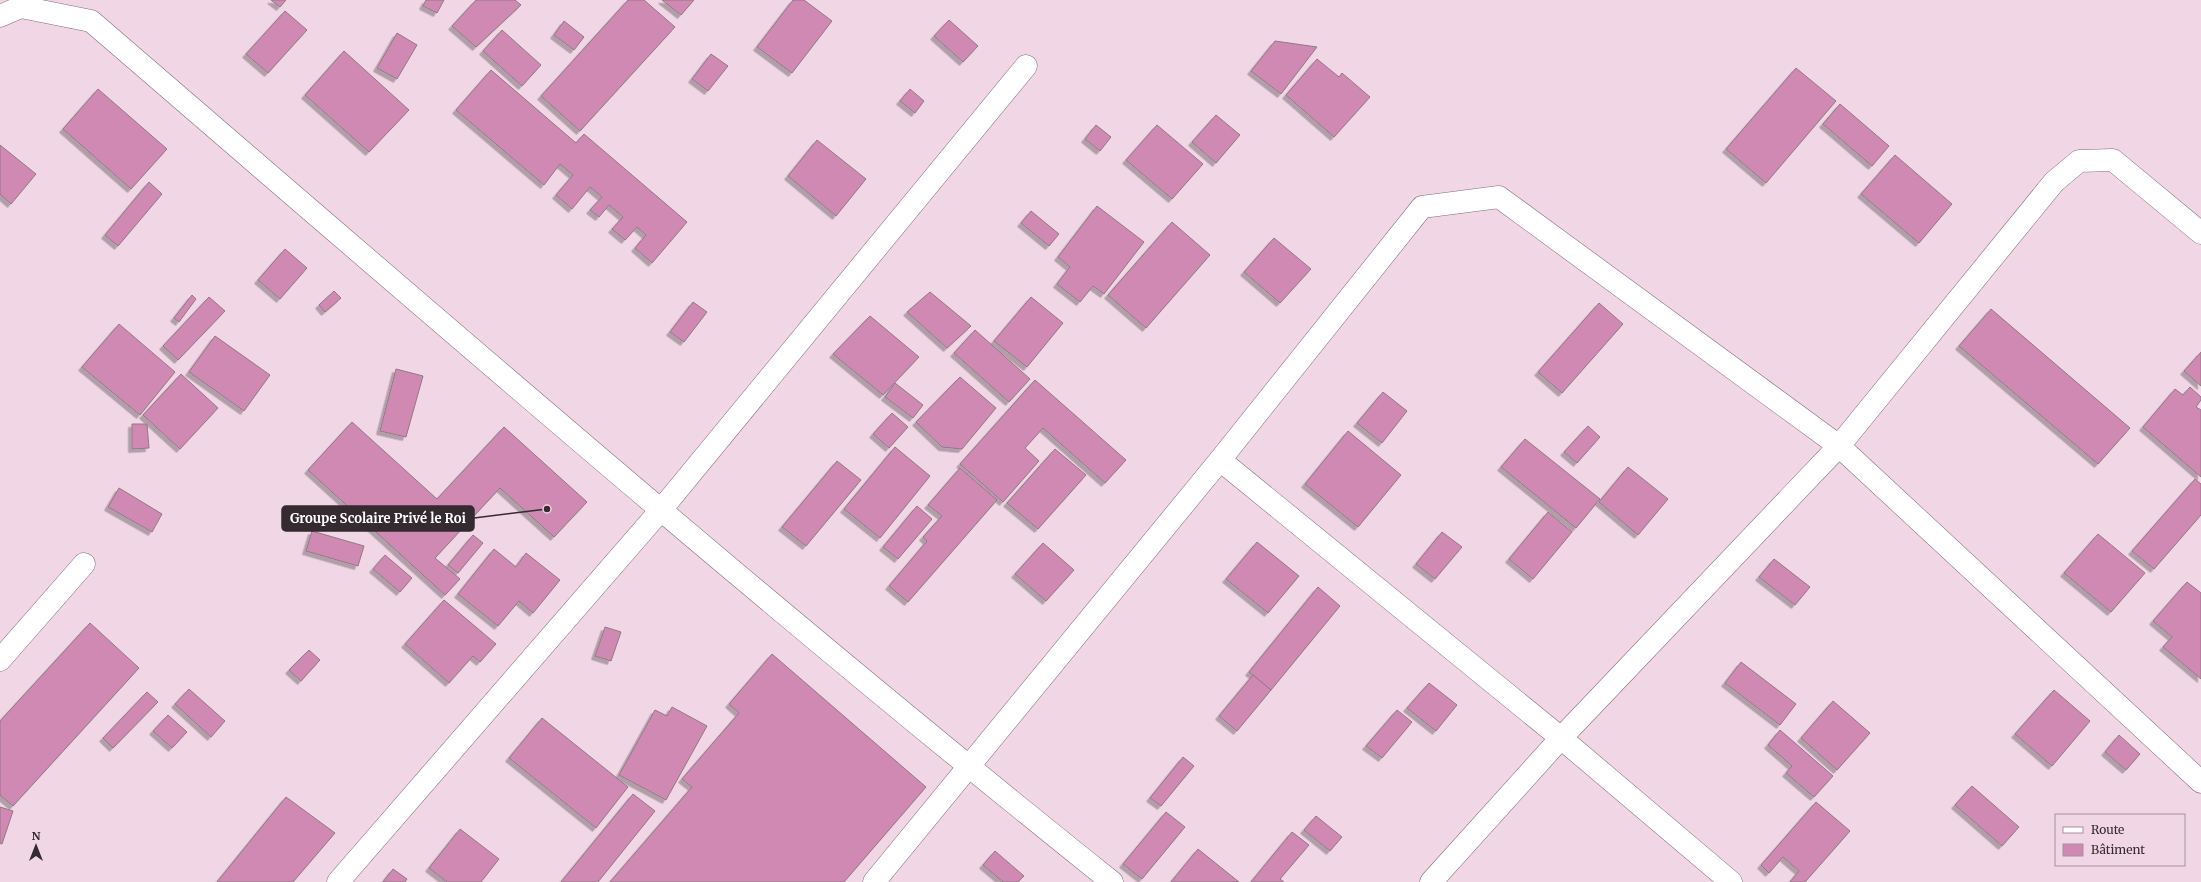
<svg xmlns="http://www.w3.org/2000/svg" width="2201" height="882" viewBox="0 0 2201 882" font-family="Merriweather,serif">
<style>
.building{fill:#d089b2;stroke:#907885;filter:url(#shadow)}
.lines{fill:none;stroke-linecap:round;stroke-linejoin:round}
.minor-casing{stroke:#836c78;stroke-width:23}
.minor{stroke:#fff;stroke-width:22}
.leader{fill:none;stroke:#342a2f;stroke-width:1.5}
.callout-dot{fill:#342a2f;stroke:#f1d7e5;stroke-width:1.5}
.callout{fill:#342a2f;stroke:#342a2f;stroke-width:1.5}
.callout-label{font-size:13px;text-anchor:middle;font-weight:bold;fill:#fff}
</style>
<defs>
<filter id="shadow"><feDropShadow dx="-3.5" dy="3.5" stdDeviation="0" flood-color="#0004"/></filter>
</defs>
<rect width="100%" height="100%" fill="#f1d7e5"/>
<g class="building">
<polygon points="271,0 286,0 280,7"/>
<polygon points="426,0 444,0 437,13 423,6"/>
<polygon points="476,0 515,0 521,5 476,47 452,26"/>
<polygon points="628,0 644,0 675,27 580,131 541,96"/>
<polygon points="662,0 694,0 681,15"/>
<polygon points="793,0 804,0 832,21 792,73 757,47"/>
<polygon points="285,11 307,30 268,73 246,54"/>
<polygon points="949,20 978,46 963,62 934,36"/>
<polygon points="564,21 584,37 574,50 554,35"/>
<polygon points="502,30 541,65 522,86 483,51"/>
<polygon points="397,33 417,45 397,79 377,68"/>
<polygon points="1275,41 1317,47 1281,94 1251,71"/>
<polygon points="344,51 409,110 369,152 305,95"/>
<polygon points="711,54 728,66 708,91 692,79"/>
<polygon points="1317,59 1339,77 1342,73 1370,97 1334,137 1286,95"/>
<polygon points="1796,68 1836,101 1766,183 1726,149"/>
<polygon points="491,70 576,143 584,134 687,222 652,263 635,248 646,235 637,227 625,240 612,229 623,217 609,205 599,217 590,210 602,197 590,187 572,209 556,195 573,175 560,164 544,185 456,110"/>
<polygon points="98,89 167,149 131,189 63,129"/>
<polygon points="910,89 924,101 915,113 900,101"/>
<polygon points="1840,104 1889,146 1872,166 1823,124"/>
<polygon points="1216,115 1240,135 1216,163 1192,142"/>
<polygon points="1096,125 1111,137 1100,151 1085,139"/>
<polygon points="1157,125 1203,164 1172,199 1126,160"/>
<polygon points="817,140 866,179 836,216 788,176"/>
<polygon points="0,145 36,174 11,204 0,194"/>
<polygon points="1895,155 1952,204 1919,243 1861,194"/>
<polygon points="149,182 162,194 118,246 105,235"/>
<polygon points="1097,206 1144,242 1104,294 1093,286 1080,302 1057,284 1070,267 1058,257"/>
<polygon points="1031,211 1059,234 1049,246 1021,223"/>
<polygon points="1172,222 1210,255 1146,328 1108,295"/>
<polygon points="1274,238 1311,269 1280,303 1244,272"/>
<polygon points="285,249 307,268 280,299 258,280"/>
<polygon points="334,291 341,298 325,312 319,305"/>
<polygon points="930,292 971,326 947,348 907,312"/>
<polygon points="192,295 196,299 179,322 174,318"/>
<polygon points="209,297 225,311 178,360 163,346"/>
<polygon points="1031,297 1063,323 1027,367 994,341"/>
<polygon points="693,302 707,312 684,342 670,332"/>
<polygon points="1599,303 1623,324 1562,393 1538,372"/>
<polygon points="1991,309 2130,428 2098,464 1959,346"/>
<polygon points="870,316 919,357 883,395 833,354"/>
<polygon points="119,324 175,372 140,415 82,367"/>
<polygon points="975,330 1030,379 1009,402 954,353"/>
<polygon points="215,336 270,375 244,411 189,372"/>
<polygon points="2201,352 2201,386 2184,371"/>
<polygon points="396,369 423,376 406,437 380,431"/>
<polygon points="181,374 218,408 180,449 143,415"/>
<polygon points="960,377 996,408 962,449 942,447 916,422"/>
<polygon points="1035,380 1126,460 1105,483 1043,428 1025,448 1039,461 1003,502 960,464"/>
<polygon points="895,383 923,405 913,418 885,397"/>
<polygon points="2190,387 2201,397 2201,400 2196,407 2201,410 2201,477 2143,427 2175,389 2183,395"/>
<polygon points="1383,392 1407,411 1382,443 1357,423"/>
<polygon points="892,413 908,427 889,448 873,434"/>
<polygon points="352,422 437,499 504,427 587,502 554,537 500,488 435,558 460,579 445,595 308,470"/>
<polygon points="132,424 147,424 149,448 132,449"/>
<polygon points="1588,426 1600,437 1577,463 1564,452"/>
<polygon points="1348,431 1401,475 1358,527 1305,484"/>
<polygon points="1525,439 1600,499 1576,528 1501,467"/>
<polygon points="895,447 930,476 880,538 844,509"/>
<polygon points="1055,449 1086,475 1038,529 1007,503"/>
<polygon points="837,461 861,480 806,546 782,527"/>
<polygon points="1628,467 1668,499 1638,535 1599,502"/>
<polygon points="960,468 997,500 908,602 889,586 927,541 923,537 942,516 928,505"/>
<polygon points="2195,479 2201,484 2201,515 2154,569 2132,551"/>
<polygon points="119,488 162,514 152,532 108,507"/>
<polygon points="917,506 932,519 898,559 883,547"/>
<polygon points="1548,512 1572,532 1533,579 1509,559"/>
<polygon points="312,531 364,546 358,566 306,551"/>
<polygon points="1442,532 1462,547 1435,579 1416,564"/>
<polygon points="2098,534 2145,573 2111,612 2064,573"/>
<polygon points="473,535 483,543 458,573 448,565"/>
<polygon points="1257,542 1299,576 1268,613 1226,579"/>
<polygon points="1043,543 1074,570 1046,601 1015,574"/>
<polygon points="494,549 516,567 526,553 560,580 533,613 519,601 498,626 458,594"/>
<polygon points="385,555 412,578 400,592 373,569"/>
<polygon points="1774,559 1810,587 1795,605 1759,577"/>
<polygon points="2187,582 2201,593 2201,679 2163,647 2172,637 2153,621"/>
<polygon points="1318,587 1340,606 1271,690 1249,672"/>
<polygon points="444,600 496,644 480,662 473,656 449,683 405,644"/>
<polygon points="90,623 139,668 13,806 0,795 0,721"/>
<polygon points="605,627 621,632 611,661 595,656"/>
<polygon points="309,650 320,660 301,681 289,670"/>
<polygon points="772,654 926,787 844,882 610,882 692,787 682,779 739,713 729,704"/>
<polygon points="1741,662 1796,704 1780,725 1725,683"/>
<polygon points="1253,675 1271,690 1237,731 1219,716"/>
<polygon points="1429,683 1457,705 1436,731 1407,708"/>
<polygon points="189,689 225,721 211,737 175,704"/>
<polygon points="2054,690 2090,721 2052,766 2015,734"/>
<polygon points="147,692 158,702 113,748 103,738"/>
<polygon points="1833,701 1870,733 1837,770 1801,738"/>
<polygon points="672,707 707,726 666,800 619,775 655,710 667,716"/>
<polygon points="1397,710 1412,722 1382,758 1366,746"/>
<polygon points="168,715 187,732 172,748 153,731"/>
<polygon points="542,718 628,787 596,828 509,758"/>
<polygon points="1780,730 1833,776 1814,797 1786,773 1792,766 1768,745"/>
<polygon points="2119,735 2140,754 2126,770 2105,752"/>
<polygon points="1183,757 1194,766 1161,806 1150,798"/>
<polygon points="1972,786 2019,827 2002,846 1955,805"/>
<polygon points="633,794 655,811 598,882 561,882"/>
<polygon points="286,797 335,833 293,882 217,882"/>
<polygon points="1816,802 1850,831 1805,882 1790,882 1799,871 1783,857 1769,873 1761,865"/>
<polygon points="0,807 13,811 2,844 0,843"/>
<polygon points="1166,812 1185,827 1142,879 1123,864"/>
<polygon points="1316,816 1342,837 1330,851 1304,830"/>
<polygon points="460,829 499,859 481,882 447,882 429,868"/>
<polygon points="1292,832 1309,845 1280,879 1284,882 1251,882"/>
<polygon points="1198,849 1239,882 1171,882"/>
<polygon points="995,851 1024,876 1018,882 1003,882 983,865"/>
<polygon points="393,869 407,879 405,882 383,882"/>
</g>
<g class="lines">
<defs>
<g id="minor">
<path d="M0,16L21,7L91,21C429,312 764,604 1112,882"/>
<polyline points="1220,460 1561,738 1731,882"/>
<polyline points="0,660 84,564"/>
<polyline points="338,882 660,511 1026,66"/>
<polyline points="874,882 1220,460 1422,207 1499,197 1839,446 2201,782"/>
<polyline points="1431,882 1561,738 1839,446 2054,182 2079,161 2113,160 2201,233"/>
</g>
</defs>
<use href="#minor" class="minor-casing"/>
<use href="#minor" class="minor"/>
</g>
<path class="leader" d="M547 509L474 518"/>
<circle class="callout-dot" cx="547" cy="509" r="4"/>
<rect class="callout" x="282" y="506" width="192" height="25" rx="4"/>
<g class="callout-label">
<text x="378" y="523">Groupe Scolaire Privé le Roi</text>
</g>
<rect x="2055" y="814" width="130" height="52" fill="#f1d7e5" stroke="#a5929c"/>
<rect x="2063" y="827" width="20" height="6" fill="#ffffff" stroke="#a5929c"/>
<text x="2091" y="834" font-size="12" fill="#342a2f">Route</text>
<rect x="2063" y="844" width="20" height="12" fill="#d089b2" stroke="#a5929c"/>
<text x="2091" y="854" font-size="12" fill="#342a2f">Bâtiment</text>
<g transform="translate(36 846)" stroke="#f1d7e5" stroke-width="3" paint-order="stroke">
<path d="M0-3L7 15L0 10L-7 15Z" fill="#342a2f"/>
<text y="-6" font-size="11" font-weight="bold" text-anchor="middle" fill="#342a2f">N</text>
</g>
</svg>
